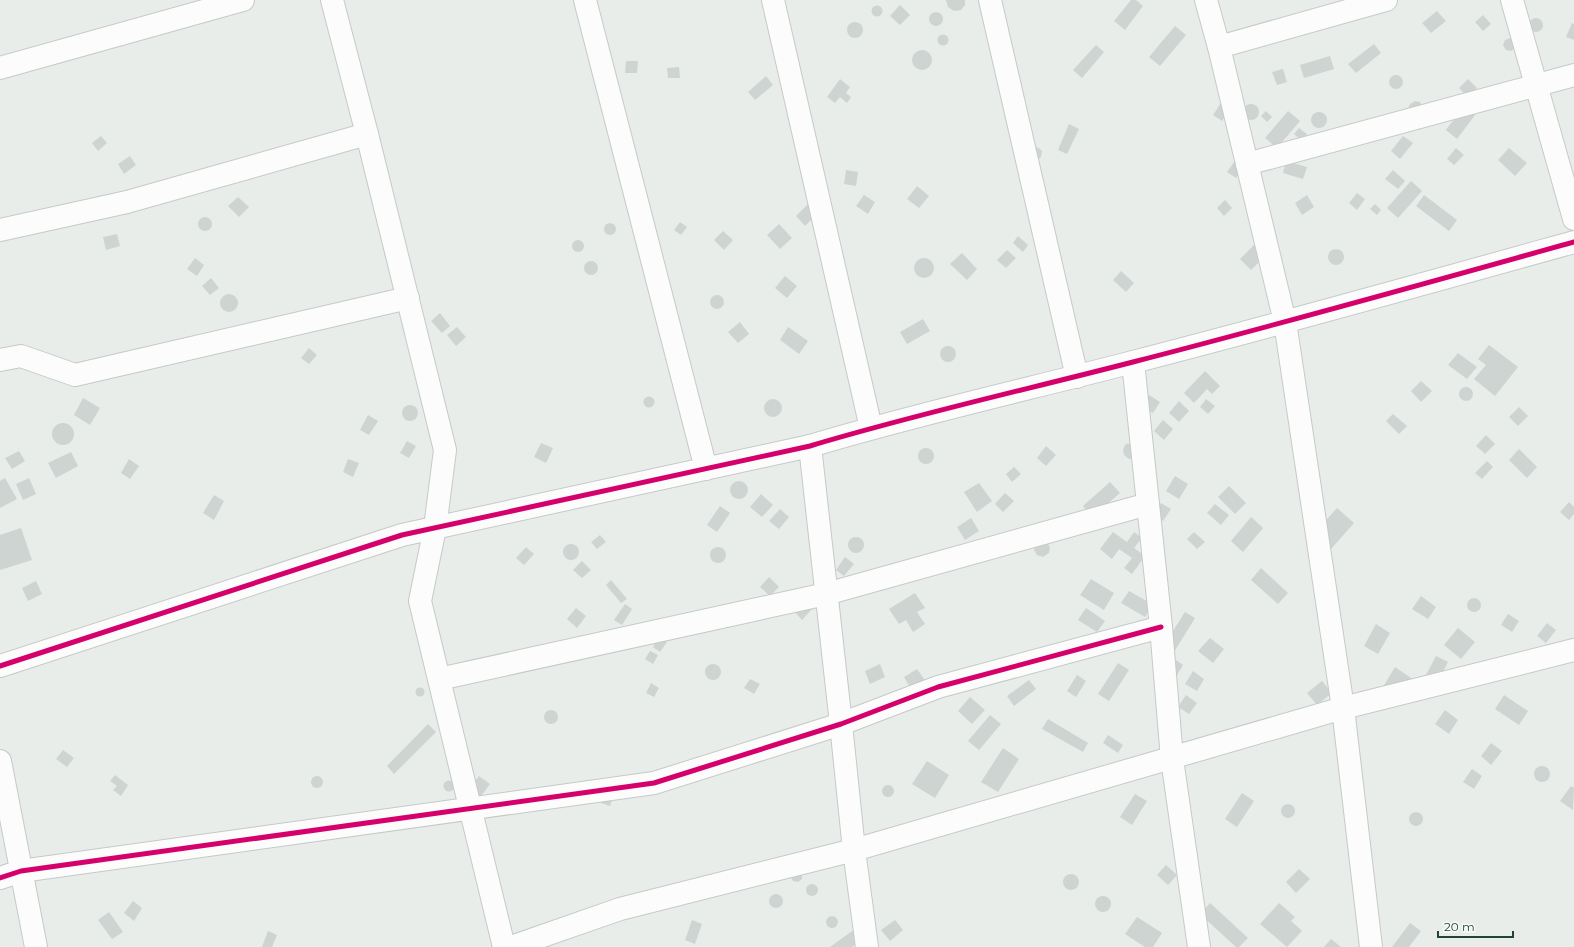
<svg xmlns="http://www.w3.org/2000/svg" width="1574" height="947" viewBox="0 0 1574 947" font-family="Montserrat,sans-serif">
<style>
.building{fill:#ced4d2}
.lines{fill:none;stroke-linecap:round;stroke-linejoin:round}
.street-casing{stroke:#c5cac7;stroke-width:24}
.street{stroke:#fcfcfc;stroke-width:22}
.cycleway-casing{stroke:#f7fbf9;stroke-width:8}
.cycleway{stroke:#d6006c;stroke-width:5}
</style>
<rect width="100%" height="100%" fill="#e8edea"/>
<g class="building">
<polygon points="946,0 965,0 965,5 961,10 954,11 948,7"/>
<polygon points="1131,0 1136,0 1143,6 1125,30 1114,21"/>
<polygon points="900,5 910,15 900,25 890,16"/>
<circle cx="877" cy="11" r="5.5"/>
<polygon points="1437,11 1446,21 1431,33 1422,23"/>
<circle cx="936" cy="19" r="7"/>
<polygon points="1483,15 1491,24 1483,31 1475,22"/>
<circle cx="1536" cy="25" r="7"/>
<circle cx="855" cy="30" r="8"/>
<polygon points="1572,23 1574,24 1574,40 1566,37"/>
<polygon points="1175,26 1186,35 1160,66 1149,57"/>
<circle cx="943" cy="40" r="5.5"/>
<polygon points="1510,38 1512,38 1515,48 1511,51 1506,50 1503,45 1505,40"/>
<polygon points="1374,44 1381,53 1356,73 1348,64"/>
<polygon points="1096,45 1104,52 1082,78 1073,70"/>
<circle cx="922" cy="60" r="10"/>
<polygon points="1330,56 1334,69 1304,78 1300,65"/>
<polygon points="626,61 638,61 637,73 625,73"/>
<polygon points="679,67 680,78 668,78 667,68"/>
<polygon points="1283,69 1287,82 1277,85 1272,72"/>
<circle cx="1396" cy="82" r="7"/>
<polygon points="766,76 773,85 755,100 748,92"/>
<polygon points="840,79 850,87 846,93 851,97 847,103 840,97 835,103 827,97"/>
<polygon points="1468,79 1477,88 1468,97 1459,88"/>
<polygon points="1223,100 1232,106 1222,121 1213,115"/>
<polygon points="1415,101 1420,102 1423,108 1408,109 1410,104"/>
<circle cx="1251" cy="112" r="8"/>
<polygon points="1464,106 1475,115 1457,139 1446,130"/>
<polygon points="1266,111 1272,117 1267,122 1261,116"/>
<polygon points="1288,111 1300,121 1277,148 1265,138"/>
<circle cx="1319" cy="120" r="8"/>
<polygon points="1069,124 1079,129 1067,154 1058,150"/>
<polygon points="1299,128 1307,134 1302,141 1294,134"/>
<polygon points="101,136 107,143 98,151 92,143"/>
<polygon points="1403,136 1413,143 1400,159 1391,151"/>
<polygon points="1035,146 1040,149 1042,151 1041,157 1036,161"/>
<polygon points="1456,148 1464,155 1454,165 1447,159"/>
<polygon points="1509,148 1527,163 1515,176 1498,160"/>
<polygon points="130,156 136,165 124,174 118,164"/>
<polygon points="1237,158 1246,165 1236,178 1227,172"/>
<polygon points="1286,161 1307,167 1303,179 1283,173"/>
<polygon points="846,170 858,172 856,186 844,184"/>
<polygon points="1393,170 1405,181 1398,189 1385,179"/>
<polygon points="1411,181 1422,191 1398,218 1387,208"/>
<polygon points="917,186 929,196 919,208 907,199"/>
<polygon points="1357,193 1365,199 1357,210 1349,203"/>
<polygon points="864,195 875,202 868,214 856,206"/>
<polygon points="1307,195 1314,207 1302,215 1295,203"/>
<polygon points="1424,195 1457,220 1449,231 1416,206"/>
<polygon points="238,197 249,207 239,217 228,206"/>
<polygon points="1225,200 1232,208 1224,216 1217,208"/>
<polygon points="811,201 820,211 805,226 796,216"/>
<polygon points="1375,204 1381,210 1377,215 1370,209"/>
<circle cx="205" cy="224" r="7"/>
<polygon points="680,222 687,227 681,235 674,230"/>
<circle cx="610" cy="229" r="6"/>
<polygon points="779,224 792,238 780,249 767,235"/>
<polygon points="723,231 733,240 724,250 714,240"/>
<polygon points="117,234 120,246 106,250 103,237"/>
<polygon points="1018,236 1028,245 1023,252 1013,243"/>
<circle cx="578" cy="246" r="6"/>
<polygon points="1256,243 1267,254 1251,270 1240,259"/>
<circle cx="1336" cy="257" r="8"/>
<polygon points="1007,250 1016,258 1006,268 997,260"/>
<polygon points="962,253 977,269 967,280 950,264"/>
<circle cx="924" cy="268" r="10"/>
<polygon points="195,258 204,265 197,276 187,269"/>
<circle cx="591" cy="268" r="7"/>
<polygon points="1121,271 1134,283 1126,292 1113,280"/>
<polygon points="785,276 797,286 787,298 775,288"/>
<polygon points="211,278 219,288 210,295 202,286"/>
<circle cx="229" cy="303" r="9"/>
<circle cx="717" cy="302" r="7"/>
<polygon points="440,313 450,326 442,333 431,321"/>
<polygon points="923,319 930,331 907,344 900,332"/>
<polygon points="740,322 749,334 738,343 728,332"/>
<polygon points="457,327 466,337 456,346 447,335"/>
<polygon points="788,327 808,341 799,354 780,340"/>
<polygon points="1489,345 1518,367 1495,396 1474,379 1486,365 1478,359"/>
<circle cx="948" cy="354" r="8"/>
<polygon points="309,348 317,355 309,364 301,358"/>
<polygon points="1458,353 1477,367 1467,379 1448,365"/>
<polygon points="1205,371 1220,386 1212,394 1207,389 1194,403 1184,393"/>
<polygon points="1421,381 1432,391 1421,402 1411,391"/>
<circle cx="1466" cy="394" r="7"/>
<polygon points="1149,395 1160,402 1153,413 1142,407"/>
<circle cx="649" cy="402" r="5.5"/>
<polygon points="83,398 100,408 90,425 74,415"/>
<polygon points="1206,399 1215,406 1208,414 1200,407"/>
<circle cx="773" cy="408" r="9"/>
<polygon points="1179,401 1189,411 1179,422 1169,413"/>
<circle cx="410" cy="413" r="8"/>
<polygon points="1519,407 1528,416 1518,426 1509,417"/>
<polygon points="1393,414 1407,426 1399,434 1386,421"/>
<polygon points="368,415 378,421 369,435 360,430"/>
<polygon points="1163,420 1173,429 1164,440 1154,431"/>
<circle cx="63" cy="434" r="11"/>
<polygon points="1486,435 1495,444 1485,454 1476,446"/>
<polygon points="407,441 416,446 409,458 400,453"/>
<polygon points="541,443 553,448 546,463 534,457"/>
<polygon points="1132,443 1135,458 1129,459 1124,455 1123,449 1126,444"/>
<polygon points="1046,446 1056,455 1046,466 1037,458"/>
<circle cx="926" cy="456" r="8"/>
<polygon points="1519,449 1537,467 1527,478 1509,460"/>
<polygon points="19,451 25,461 12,469 5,458"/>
<polygon points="71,452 78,466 56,478 48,463"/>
<polygon points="129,459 139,466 130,479 121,473"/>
<polygon points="348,459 359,463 353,477 343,472"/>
<polygon points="1487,461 1493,467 1482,479 1475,473"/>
<polygon points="1014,467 1021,474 1012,482 1006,474"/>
<polygon points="1175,476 1188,484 1179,499 1166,491"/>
<polygon points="5,478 17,499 0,508 0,481"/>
<polygon points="29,478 36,494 23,500 16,484"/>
<circle cx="739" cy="490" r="9"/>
<polygon points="1110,482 1120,493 1092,517 1083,506"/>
<polygon points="979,483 992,501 977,512 964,492"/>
<polygon points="1229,486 1246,503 1235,514 1218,497"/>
<polygon points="1005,493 1014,501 1003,512 995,504"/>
<polygon points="761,494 773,505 762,517 750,507"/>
<polygon points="214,495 224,501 214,520 203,513"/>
<polygon points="1569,502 1574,507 1574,514 1569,520 1560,512"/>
<polygon points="1161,503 1171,509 1163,521 1153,514"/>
<polygon points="1215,504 1229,515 1221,525 1207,513"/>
<polygon points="720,506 730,513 717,532 707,525"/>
<polygon points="1337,508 1354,523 1323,558 1306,543"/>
<polygon points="780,509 789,517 779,529 769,521"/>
<polygon points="1251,517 1263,528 1243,552 1231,541"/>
<polygon points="971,518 979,531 965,540 957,527"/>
<polygon points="21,528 32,560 0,570 0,535"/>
<polygon points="1113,532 1127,542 1134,532 1142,538 1134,548 1145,556 1132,574 1124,568 1132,558 1119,549 1112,559 1100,549"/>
<polygon points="1194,532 1205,542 1197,549 1187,539"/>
<polygon points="600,535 606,542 597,549 591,542"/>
<circle cx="856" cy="545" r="8"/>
<polygon points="1047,542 1050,547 1049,553 1043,557 1037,555 1034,550 1034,547"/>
<circle cx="571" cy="552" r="8"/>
<circle cx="718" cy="555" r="8"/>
<polygon points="526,547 534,554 524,565 516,558"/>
<polygon points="845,557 854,564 844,576 836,570"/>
<polygon points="582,561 591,570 582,578 573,570"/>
<polygon points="1261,568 1288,593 1278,604 1251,580"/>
<polygon points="769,577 779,587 770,596 760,587"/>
<polygon points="1091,579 1114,593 1104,610 1080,595"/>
<polygon points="611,580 627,599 621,603 606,585"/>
<polygon points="36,581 42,594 28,601 22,588"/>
<polygon points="1129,591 1152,604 1145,617 1121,603"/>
<polygon points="915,593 925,608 917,612 925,624 913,632 906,620 899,624 889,609"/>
<polygon points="1421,596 1436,607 1428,619 1412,609"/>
<circle cx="1474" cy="605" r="7"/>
<polygon points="804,602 812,609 802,620 794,611"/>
<polygon points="625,604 632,609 622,625 614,620"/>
<polygon points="576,608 586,616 577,628 567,619"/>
<polygon points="1086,608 1105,621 1097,632 1078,620"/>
<polygon points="1185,612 1195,618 1174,652 1164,645"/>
<polygon points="1508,614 1519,621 1512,632 1501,625"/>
<polygon points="1547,623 1556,630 1546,643 1537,636"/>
<polygon points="1376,624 1390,633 1378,654 1364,646"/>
<polygon points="1458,628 1475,642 1461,659 1444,645"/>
<polygon points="659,637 667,642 660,652 653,647"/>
<polygon points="1210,638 1224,649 1213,663 1198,651"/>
<polygon points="650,651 658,655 653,664 645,659"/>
<polygon points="1436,656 1448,662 1438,681 1426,675"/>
<polygon points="1176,660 1183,665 1177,675 1169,670"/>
<polygon points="1118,663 1129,670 1109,701 1098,694"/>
<polygon points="880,664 885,677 870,684 865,671"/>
<circle cx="713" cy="672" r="8"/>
<polygon points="1395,667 1411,678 1400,697 1383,687"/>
<polygon points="917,669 927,683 913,692 904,677"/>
<polygon points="1193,671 1204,679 1197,691 1185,684"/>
<polygon points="1077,675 1086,681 1076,697 1067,691"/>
<polygon points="750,679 760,684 754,694 744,688"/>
<polygon points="1029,680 1036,689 1014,706 1007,696"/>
<polygon points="1322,681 1332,693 1317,705 1307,693"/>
<polygon points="651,683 659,688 654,697 646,693"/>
<circle cx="420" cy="692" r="4.5"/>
<polygon points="1186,695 1197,703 1189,714 1178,707"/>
<polygon points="1504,695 1528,711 1519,725 1495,709"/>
<polygon points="970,697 985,710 972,724 958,711"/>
<circle cx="551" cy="717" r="7"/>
<polygon points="1445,710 1458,720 1449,734 1435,724"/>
<polygon points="990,715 1001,724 979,750 968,741"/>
<polygon points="1048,719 1088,743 1083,752 1042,729"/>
<polygon points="428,724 436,732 394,774 387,766"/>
<polygon points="1108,735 1123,745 1118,753 1103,743"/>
<polygon points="1491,743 1502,751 1491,765 1481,756"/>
<polygon points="1003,748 1019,759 998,792 981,782"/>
<polygon points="63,750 74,758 67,767 56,759"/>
<polygon points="927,761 949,775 935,798 912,784"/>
<circle cx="1542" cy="774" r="8"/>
<polygon points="1472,769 1482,776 1474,789 1463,782"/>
<polygon points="115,775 128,785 121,796 113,790 117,786 110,781"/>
<circle cx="317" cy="782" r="6"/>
<polygon points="479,776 490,784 478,800 467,792"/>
<circle cx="449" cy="786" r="5.5"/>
<circle cx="888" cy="791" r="6"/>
<polygon points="1571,786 1574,788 1573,810 1560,801"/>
<polygon points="605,790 614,794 610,806 601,803"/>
<polygon points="1242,793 1254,801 1237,827 1225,819"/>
<polygon points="1135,794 1147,801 1132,825 1120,817"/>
<circle cx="1288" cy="811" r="7"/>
<circle cx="1416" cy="819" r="7"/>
<polygon points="1166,865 1177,875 1168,885 1157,875"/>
<polygon points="1299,869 1310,879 1296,893 1286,882"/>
<polygon points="802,872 802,879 798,882 793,881 790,876"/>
<circle cx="1071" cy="882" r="8"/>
<circle cx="812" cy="890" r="6"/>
<circle cx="776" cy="901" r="7"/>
<circle cx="1103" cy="904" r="8"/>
<polygon points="133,901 142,908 134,921 124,913"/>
<polygon points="1210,903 1248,938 1239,947 1236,947 1200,914"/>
<polygon points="1279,903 1295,917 1291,921 1302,931 1287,947 1260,924"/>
<polygon points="109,912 123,932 112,939 98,920"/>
<circle cx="832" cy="922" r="6"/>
<polygon points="1137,917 1162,933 1153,947 1145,947 1125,934"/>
<polygon points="692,920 702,924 695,944 685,940"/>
<polygon points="895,920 903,930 890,941 881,930"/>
<polygon points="1410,923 1421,931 1409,947 1392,947"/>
<polygon points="855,929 863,939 852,947 830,947"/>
<polygon points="268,931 277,935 272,947 262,947"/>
<polygon points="1331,939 1341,947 1324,947"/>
</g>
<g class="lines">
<defs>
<g id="street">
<polyline points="332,0 367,134 445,450 435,528 420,601 504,947"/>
<polyline points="585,0 706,469"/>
<polyline points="773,0 871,428"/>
<polyline points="990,0 1077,377"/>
<polyline points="1206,0 1219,47 1285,322 1343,708 1371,947"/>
<polyline points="1512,0 1574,219"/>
<polyline points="1219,47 1386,0"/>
<polyline points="0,68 243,0"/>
<polyline points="1247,164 1574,75"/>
<polyline points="0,230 127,202 367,134"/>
<polyline points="0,360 21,356 75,375 408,298"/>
<polyline points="1133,362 1161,627 1172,759 1199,947"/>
<polyline points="810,446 841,724 854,850 867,947"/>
<path d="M0,666L402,535L810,446C916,414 1025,390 1133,362C1281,324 1427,283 1574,242"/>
<polyline points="439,679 826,594 1148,504"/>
<polyline points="0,761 36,947"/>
<polyline points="0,878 21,871 654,783 841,724 938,687 1161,627"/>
<polyline points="511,947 620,909 854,850 1343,708 1574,650"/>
</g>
</defs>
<use href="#street" class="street-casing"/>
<use href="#street" class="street"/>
<defs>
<g id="cycleway">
<path d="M0,666L402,535L810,446C916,414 1025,390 1133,362C1281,324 1427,283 1574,242"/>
<polyline points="0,878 21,871 654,783 841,724 938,687 1161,627"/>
</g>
</defs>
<use href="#cycleway" class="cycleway-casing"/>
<use href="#cycleway" class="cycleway"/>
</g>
<path d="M1438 931v6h75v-6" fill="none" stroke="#234338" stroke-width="2"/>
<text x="1444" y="931" font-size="12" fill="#234338" stroke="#f7fbf9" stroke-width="3" paint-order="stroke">20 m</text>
</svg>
